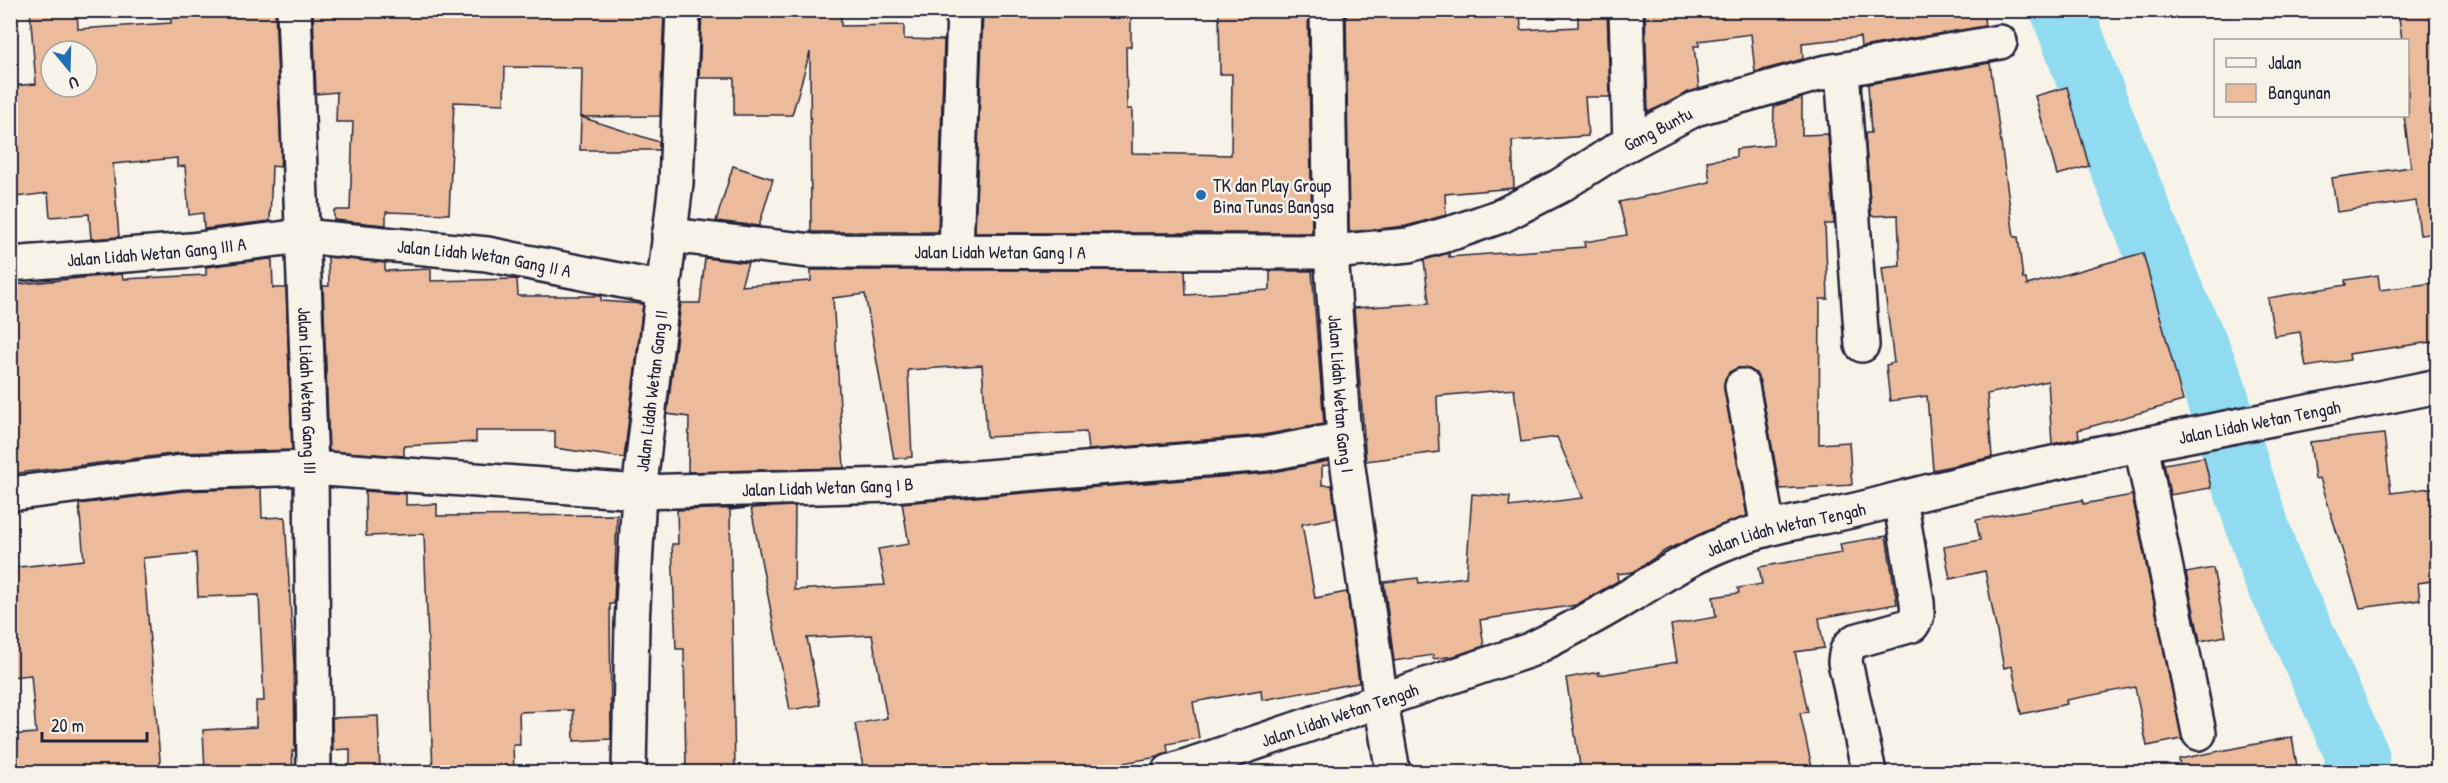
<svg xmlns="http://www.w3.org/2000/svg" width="2448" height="783" viewBox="0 0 2448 783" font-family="'Patrick Hand',sans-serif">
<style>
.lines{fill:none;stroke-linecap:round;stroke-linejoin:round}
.river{stroke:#90dbf0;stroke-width:63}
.building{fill:#ecbb9c;stroke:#22223b;stroke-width:1.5;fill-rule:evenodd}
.minor-casing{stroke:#22223b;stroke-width:38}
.minor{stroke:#f7f3e8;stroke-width:33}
.poi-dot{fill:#1f6fb2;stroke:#f7f3e8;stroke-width:2}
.labels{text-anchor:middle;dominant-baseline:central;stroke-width:5;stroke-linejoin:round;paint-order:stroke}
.street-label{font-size:18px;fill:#22223b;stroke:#f7f3e8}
.poi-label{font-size:18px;fill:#22223b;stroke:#f7f3e8;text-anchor:start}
</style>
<rect width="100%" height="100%" fill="#f7f3e8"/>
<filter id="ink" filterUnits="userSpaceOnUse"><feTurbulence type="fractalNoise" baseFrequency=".0167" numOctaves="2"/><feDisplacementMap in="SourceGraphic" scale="12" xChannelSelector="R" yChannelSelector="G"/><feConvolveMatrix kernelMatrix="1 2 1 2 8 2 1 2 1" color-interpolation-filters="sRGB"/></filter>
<g filter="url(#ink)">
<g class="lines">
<polyline class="river" points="2062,10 2104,123 2169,285 2212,381 2241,476 2273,573 2299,625 2358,757 2354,772"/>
</g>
<g class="building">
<path d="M30,10H77L78,29L171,23L170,10H275L281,153L280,167L272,166L270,221L204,229L203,213L189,215L185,166L177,167V158L113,164L119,237L91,239L89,214L50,217L48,193L16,197L10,128V86L36,84ZM51,51H87V87H51Z"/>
<polygon points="313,10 664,10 660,116 581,117 582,68 505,67 504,104 454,102 449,214 386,212 386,225 334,220 334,210 350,210 353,122 336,122 337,92 316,94"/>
<polygon points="702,10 841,10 841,26 904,25 904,39 944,40 938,232 811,232 810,52 792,115 734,115 734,78 699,78"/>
<polygon points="983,10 1131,10 1131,47 1126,47 1127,109 1132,109 1132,153 1231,155 1232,74 1220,74 1219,10 1256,10 1256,13 1308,13 1312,233 975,233"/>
<polygon points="1346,10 1520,10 1521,30 1578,27 1578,10 1607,10 1610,97 1585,97 1588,136 1512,141 1514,188 1445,194 1446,215 1406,226 1349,232"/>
<polygon points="1983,10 1985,26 1861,47 1860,37 1802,43 1803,59 1755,72 1751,34 1699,41 1699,46 1694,46 1699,89 1648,112 1645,11"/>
<polygon points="2398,10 2438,10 2438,233 2420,235 2416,201 2337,212 2332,178 2411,167 2404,116 2408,116 2408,40 2402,40"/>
<polygon points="1990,63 2014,237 2018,237 2023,279 2026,279 2027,285 2143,253 2183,401 2078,430 2079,438 2052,444 2048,381 1987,394 1992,457 1933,470 1927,396 1890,401 1886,365 1894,363 1882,268 1900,266 1898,215 1871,216 1865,133 1871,133 1868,84"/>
<polygon points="2067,87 2089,166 2057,175 2035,96"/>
<polygon points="1802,98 1802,135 1828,134 1834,224 1825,224 1828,299 1820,299 1819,444 1849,442 1852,485 1780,489 1760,382 1756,373 1749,369 1738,368 1729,372 1725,379 1724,389 1747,516 1716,527 1666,550 1633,572 1617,574 1618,581 1576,605 1480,620 1484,646 1454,656 1433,659 1433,655 1394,661 1384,582 1418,578 1419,583 1466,577 1472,494 1510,497 1509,507 1583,498 1557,437 1521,442 1514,389 1437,396 1439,452 1366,461 1354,308 1429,303 1424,260 1449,253 1449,257 1585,247 1584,242 1627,235 1619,202 1710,182 1707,161 1736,157 1736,149 1773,145 1774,106"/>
<polygon points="581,117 659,142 659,150 580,150"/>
<polygon points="733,166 773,179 759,226 716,221"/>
<polygon points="328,257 385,263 385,271 431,269 431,281 517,279 518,296 601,296 601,301 643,304 624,458 555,448 555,431 476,431 476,442 404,446 404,456 329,451 323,286 329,286"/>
<polygon points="705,258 748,263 741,286 811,281 811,270 1185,270 1186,295 1270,290 1270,271 1312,271 1324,424 1263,435 1088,450 1086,432 987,437 982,365 908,370 912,457 894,459 865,294 833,298 844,468 688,472 689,417 667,414 681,303 700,303"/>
<polygon points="269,259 272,260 273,288 286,288 292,450 180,453 10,474 10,285 122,274 123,279 206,275 206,267"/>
<polygon points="2378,275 2380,290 2433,283 2438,314 2438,341 2349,354 2350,360 2306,367 2300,332 2274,336 2268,298 2346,285 2345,280"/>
<polygon points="2384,434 2391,493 2438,487 2438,580 2418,583 2420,600 2360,608 2320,478 2315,479 2310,442"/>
<polygon points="2204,457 2211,488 2170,495 2164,464"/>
<polygon points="1328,461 1329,465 1322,466 1322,485 1332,485 1336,518 1302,524 1315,598 1347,592 1359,683 1262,700 1261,690 1193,702 1199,738 1167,744 1168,752 1158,757 1110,765 1111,772 864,772 855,724 887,718 872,635 807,638 820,705 790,710 751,508 795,506 794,590 885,585 878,549 909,544 902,503 1268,473"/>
<polygon points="261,488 262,518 285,517 294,665 295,751 292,751 293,772 205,772 203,730 256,727 256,701 264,701 259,595 198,597 196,553 143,558 161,772 10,772 10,735 36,733 31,675 10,677 10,568 84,560 79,504 183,491"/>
<polygon points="365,491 406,494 406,505 437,504 437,516 617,515 614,604 610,604 611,739 574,741 573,710 519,712 520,745 513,745 514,772 433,772 424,534 366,536"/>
<polygon points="2132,495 2182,739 2147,746 2135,687 2066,700 2067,704 2021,714 2012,666 2004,668 1985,571 1950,579 1944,547 1980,540 1976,520 2083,500 2083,504"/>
<polygon points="748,508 730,510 735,772 686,772 684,649 676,649 672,544 678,544 677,510"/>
<polygon points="1886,536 1897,604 1819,618 1824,648 1795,652 1808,712 1800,713 1813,772 1581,772 1566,678 1599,672 1599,675 1677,662 1671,625 1716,617 1713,597 1739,593 1738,588 1762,584 1759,567 1842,553 1840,544"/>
<polygon points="2213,568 2226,636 2200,641 2186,573"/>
<polygon points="378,716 380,772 350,772 350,749 333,750 332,718"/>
<polygon points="2292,737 2298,772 2181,772 2179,759"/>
</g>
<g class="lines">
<defs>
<g id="minor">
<path id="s1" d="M294,10L311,468L314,772"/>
<path id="s2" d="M1327,10L1331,252L1344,439L1381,702L1393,772"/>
<polyline points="1626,10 1630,143"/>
<polyline points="1842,70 1862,345"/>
<path id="s3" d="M669,235L811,251L1331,252L1409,245L1455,232L1501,216L1558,187L1618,149L1695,109L1822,73L2000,42"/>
<polyline points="956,253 964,10"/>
<path id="s4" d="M10,264L190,250L302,236L487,254L664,289"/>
<polyline points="1742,386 1768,528"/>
<polyline points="2141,445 2199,733"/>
<path id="s5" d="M10,494L182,472L311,468L639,492L891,485L1266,454L1344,439"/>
<path id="s6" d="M629,772L632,624L639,492L676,183L683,10"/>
<path id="s7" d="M1169,772L1530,650C1564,633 1598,615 1631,595C1661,577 1690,557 1723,544C1772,523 1824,519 1876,505C2060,456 2250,425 2438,386"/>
<path d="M1869,772L1845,662C1846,652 1847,647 1855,641L1912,625C1919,616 1918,607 1916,596L1900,499"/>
</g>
</defs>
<use href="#minor" class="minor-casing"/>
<use href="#minor" class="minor"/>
</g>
</g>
<circle class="poi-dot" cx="1201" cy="195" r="6"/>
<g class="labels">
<g class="street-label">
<text stroke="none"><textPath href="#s3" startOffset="1017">Gang Buntu</textPath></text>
<text stroke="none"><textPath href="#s4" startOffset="147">Jalan Lidah Wetan Gang III A</textPath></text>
<text stroke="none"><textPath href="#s3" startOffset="332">Jalan Lidah Wetan Gang I A</textPath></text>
<text stroke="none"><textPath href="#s4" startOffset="477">Jalan Lidah Wetan Gang II A</textPath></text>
<text stroke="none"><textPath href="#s1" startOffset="381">Jalan Lidah Wetan Gang III</textPath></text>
<text stroke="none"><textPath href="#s6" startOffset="382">Jalan Lidah Wetan Gang II</textPath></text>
<text stroke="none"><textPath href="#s2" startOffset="384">Jalan Lidah Wetan Gang I</textPath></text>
<text stroke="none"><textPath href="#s7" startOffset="1152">Jalan Lidah Wetan Tengah</textPath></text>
<text stroke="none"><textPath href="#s5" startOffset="820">Jalan Lidah Wetan Gang I B</textPath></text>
<text stroke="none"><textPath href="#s7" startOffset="666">Jalan Lidah Wetan Tengah</textPath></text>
<text stroke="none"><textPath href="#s7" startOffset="180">Jalan Lidah Wetan Tengah</textPath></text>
</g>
<g class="poi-label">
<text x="1213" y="185">TK dan Play Group<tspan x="1213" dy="21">Bina Tunas Bangsa</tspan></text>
</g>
</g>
<rect width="2448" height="783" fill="none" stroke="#f7f3e8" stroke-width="36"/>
<rect x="18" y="18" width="2412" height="747" fill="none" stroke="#22223b" stroke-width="2" filter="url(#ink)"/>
<rect x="2214" y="39" width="195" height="78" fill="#f7f3e8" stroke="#a29fa3" stroke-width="1.5"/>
<rect x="2226" y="58" width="30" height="9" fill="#f7f3e8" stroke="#a29fa3" stroke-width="1.5"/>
<text x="2268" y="69" font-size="18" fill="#22223b">Jalan</text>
<rect x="2226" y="84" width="30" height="18" fill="#ecbb9c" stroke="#a29fa3" stroke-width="1.5"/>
<text x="2268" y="99" font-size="18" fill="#22223b">Bangunan</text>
<g transform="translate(69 69) rotate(161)"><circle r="28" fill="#f7f3e8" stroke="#a29fa3" stroke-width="1.5"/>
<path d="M0-4.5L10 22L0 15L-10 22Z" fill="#1f6fb2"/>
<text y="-9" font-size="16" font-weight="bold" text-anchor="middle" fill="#22223b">U</text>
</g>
<path d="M42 732v9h105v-9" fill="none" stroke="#22223b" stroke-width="3"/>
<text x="51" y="732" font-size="18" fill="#22223b" stroke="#f7f3e8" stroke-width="4.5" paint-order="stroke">20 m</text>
</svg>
